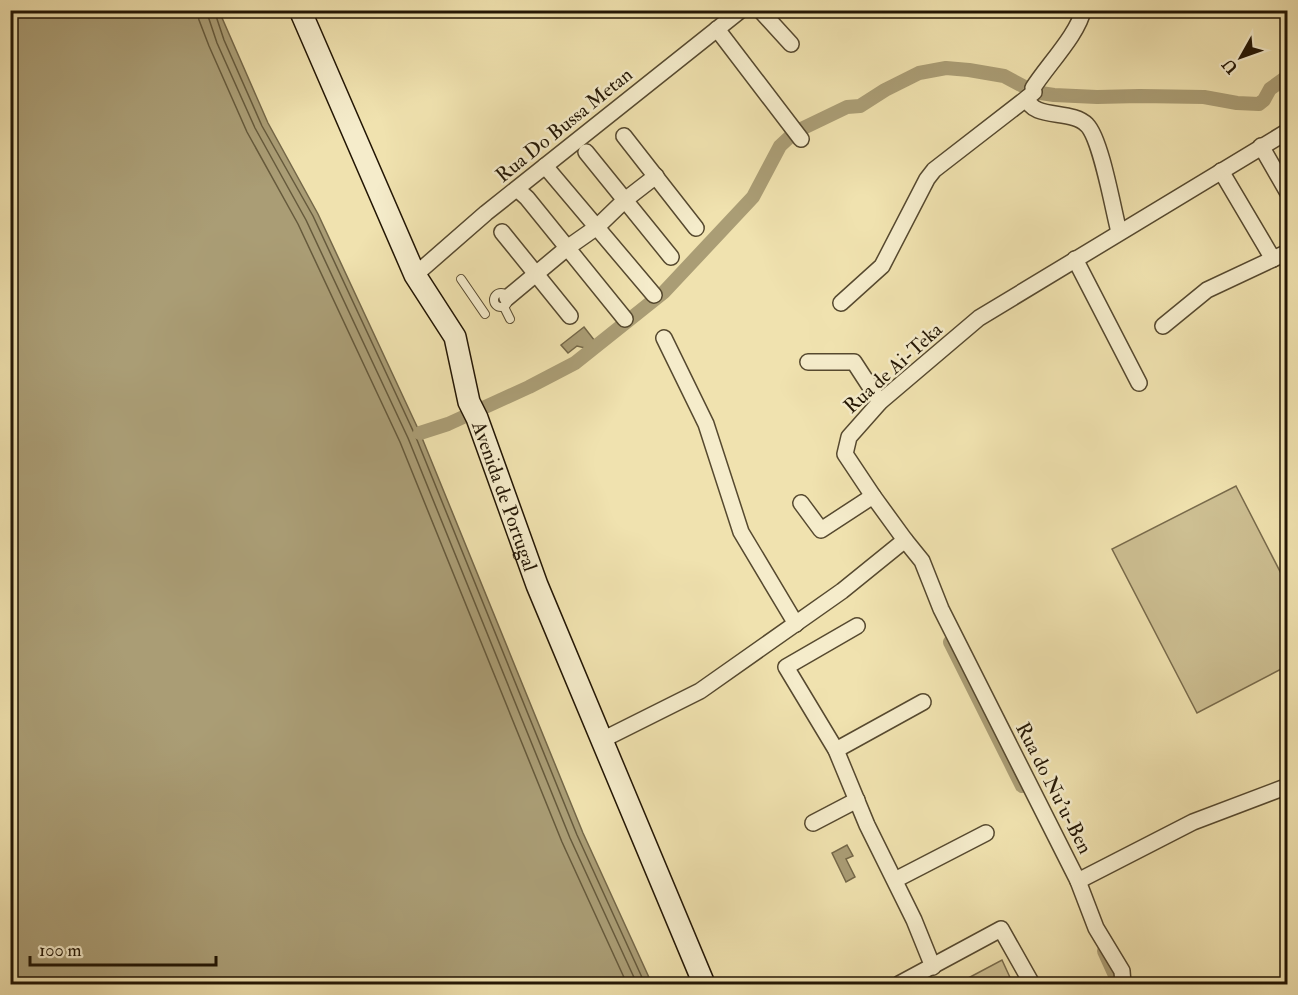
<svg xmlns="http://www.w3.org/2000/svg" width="1298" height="995" viewBox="0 0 1298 995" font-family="'IM FELL Double Pica',serif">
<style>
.green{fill:#cdbf92;stroke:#786a4b;stroke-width:1.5}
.water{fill:#aa9d75;stroke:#746748;stroke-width:1.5}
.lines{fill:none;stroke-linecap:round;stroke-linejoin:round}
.shore{stroke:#665a3c;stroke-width:1.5}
.canal{stroke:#aa9d75;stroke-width:14}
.lane-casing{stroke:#56492f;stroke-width:10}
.street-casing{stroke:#56492f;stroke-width:18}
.secondary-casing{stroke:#231604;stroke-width:24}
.lane{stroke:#f5eccb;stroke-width:8}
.street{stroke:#f5eccb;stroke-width:15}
.secondary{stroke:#f5eccb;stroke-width:21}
.labels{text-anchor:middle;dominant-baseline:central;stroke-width:5;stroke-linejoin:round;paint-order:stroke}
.street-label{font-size:20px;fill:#231604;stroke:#f5eccb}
</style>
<rect width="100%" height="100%" fill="#f0e2af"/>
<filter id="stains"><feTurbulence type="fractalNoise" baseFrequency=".00333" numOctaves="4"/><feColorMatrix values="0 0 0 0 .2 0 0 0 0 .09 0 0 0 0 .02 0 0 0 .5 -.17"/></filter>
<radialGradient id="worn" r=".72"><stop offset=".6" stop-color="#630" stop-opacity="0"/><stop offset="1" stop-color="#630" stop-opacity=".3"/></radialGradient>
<g class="green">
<polygon points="1236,486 1287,585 1287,666 1197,713 1112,549"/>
<polygon points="1002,960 1013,984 957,984"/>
</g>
<g class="water">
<polygon points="10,11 219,11 268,123 318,214 420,433 583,833 652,984 11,984"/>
<polygon points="584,327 595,341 585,348 577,346 568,353 561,345"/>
<polygon points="847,845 853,856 846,859 855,877 846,882 832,853"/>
</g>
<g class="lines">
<g class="shore">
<polyline points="197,10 199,20 209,46 247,132 298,224 400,442 562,842 627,984"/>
<polyline points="206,10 217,43 255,128 306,220 408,438 570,838 637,984"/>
<polyline points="214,10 224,40 262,126 313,216 415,435 577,835 645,984"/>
</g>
<g class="canal">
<polyline points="420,433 448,424 529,387 575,363 664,292 753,197 780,146 795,132 847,107 860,106 885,90 919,73 946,68 969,70 1004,76 1034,92 1054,95 1097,97 1140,96 1204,97 1237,103 1259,104 1264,100 1270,89 1288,76"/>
<polyline points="950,642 1022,786"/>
<polyline points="1104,951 1119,984"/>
</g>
<defs>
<g id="lane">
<polyline points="461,279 485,314"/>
<circle cx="501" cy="300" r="7"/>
<polyline points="504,307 510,319"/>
</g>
<g id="street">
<polyline points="760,10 791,44"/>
<path d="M1083,10C1079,33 1046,67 1033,88L1034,92L1027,98C1032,120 1072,109 1087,125C1101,139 1113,209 1119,232"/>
<polyline points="717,29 801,139"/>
<polyline points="624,136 696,228"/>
<polyline points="1261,146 1288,193"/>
<polyline points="586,152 671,257"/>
<polyline points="545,166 654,295"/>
<polyline points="1221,171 1273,259 1288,252"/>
<polyline points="517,189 527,198 625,319"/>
<polyline points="502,232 570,316"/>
<polyline points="1075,259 1139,383"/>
<polyline points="415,275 486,213 741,10"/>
<polyline points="507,298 567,248 597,227 625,200 656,176"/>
<polyline points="841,303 882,266 927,179 934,170 1027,98"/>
<polyline points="1163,326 1207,290 1273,259"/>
<polyline points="664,338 706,424 741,532 796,624"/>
<polyline points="808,362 854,362 880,402"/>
<polyline points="801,503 821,530 873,496"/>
<polyline points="905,540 922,561 941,609 1078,881 1193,822 1288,786"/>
<polyline points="857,626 786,667 836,750 867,825 914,920 933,967"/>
<polyline points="602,740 700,691 842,591 905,540 873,496 845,454 849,437 880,402 979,318 1288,131"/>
<polyline points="836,750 923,702"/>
<polyline points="813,823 857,800"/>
<polyline points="895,880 986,833"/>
<polyline points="1078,881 1096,928 1122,971 1123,984"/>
<polyline points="899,984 1001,929 1032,984"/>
</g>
<g id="secondary">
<path id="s1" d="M300,10L415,275L455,337L469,402L477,418L537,585L704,984"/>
</g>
</defs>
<use href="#lane" class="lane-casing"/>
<use href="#street" class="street-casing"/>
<use href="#secondary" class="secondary-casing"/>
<use href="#lane" class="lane"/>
<use href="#street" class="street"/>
<use href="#secondary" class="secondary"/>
</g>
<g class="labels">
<g class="street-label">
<text transform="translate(564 125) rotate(-39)">Rua Do Bussa Metan</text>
<text transform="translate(893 368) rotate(-42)">Rua de Ai-Teka</text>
<text stroke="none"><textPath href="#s1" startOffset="530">Avenida de Portugal</textPath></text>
<text transform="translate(1054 788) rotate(63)">Rua do Nu'u-Ben</text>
</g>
</g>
<rect width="1298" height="995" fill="none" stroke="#f0e2af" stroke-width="36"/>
<rect x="12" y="12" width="1274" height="971" fill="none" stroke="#231604" stroke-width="3"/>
<rect x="18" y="18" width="1262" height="959" fill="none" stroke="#231604" stroke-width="1.5"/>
<g transform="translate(1241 57) rotate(230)" stroke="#f5eccb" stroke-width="4.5" paint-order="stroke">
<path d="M0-4.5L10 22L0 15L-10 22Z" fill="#231604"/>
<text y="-9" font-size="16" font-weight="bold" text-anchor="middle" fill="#231604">U</text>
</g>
<path d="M30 956v9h186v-9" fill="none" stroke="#231604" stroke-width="3"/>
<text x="39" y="956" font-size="18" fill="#231604" stroke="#f5eccb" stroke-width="4.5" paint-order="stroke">100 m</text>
<rect width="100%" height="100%" filter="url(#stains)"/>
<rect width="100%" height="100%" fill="url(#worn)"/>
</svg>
